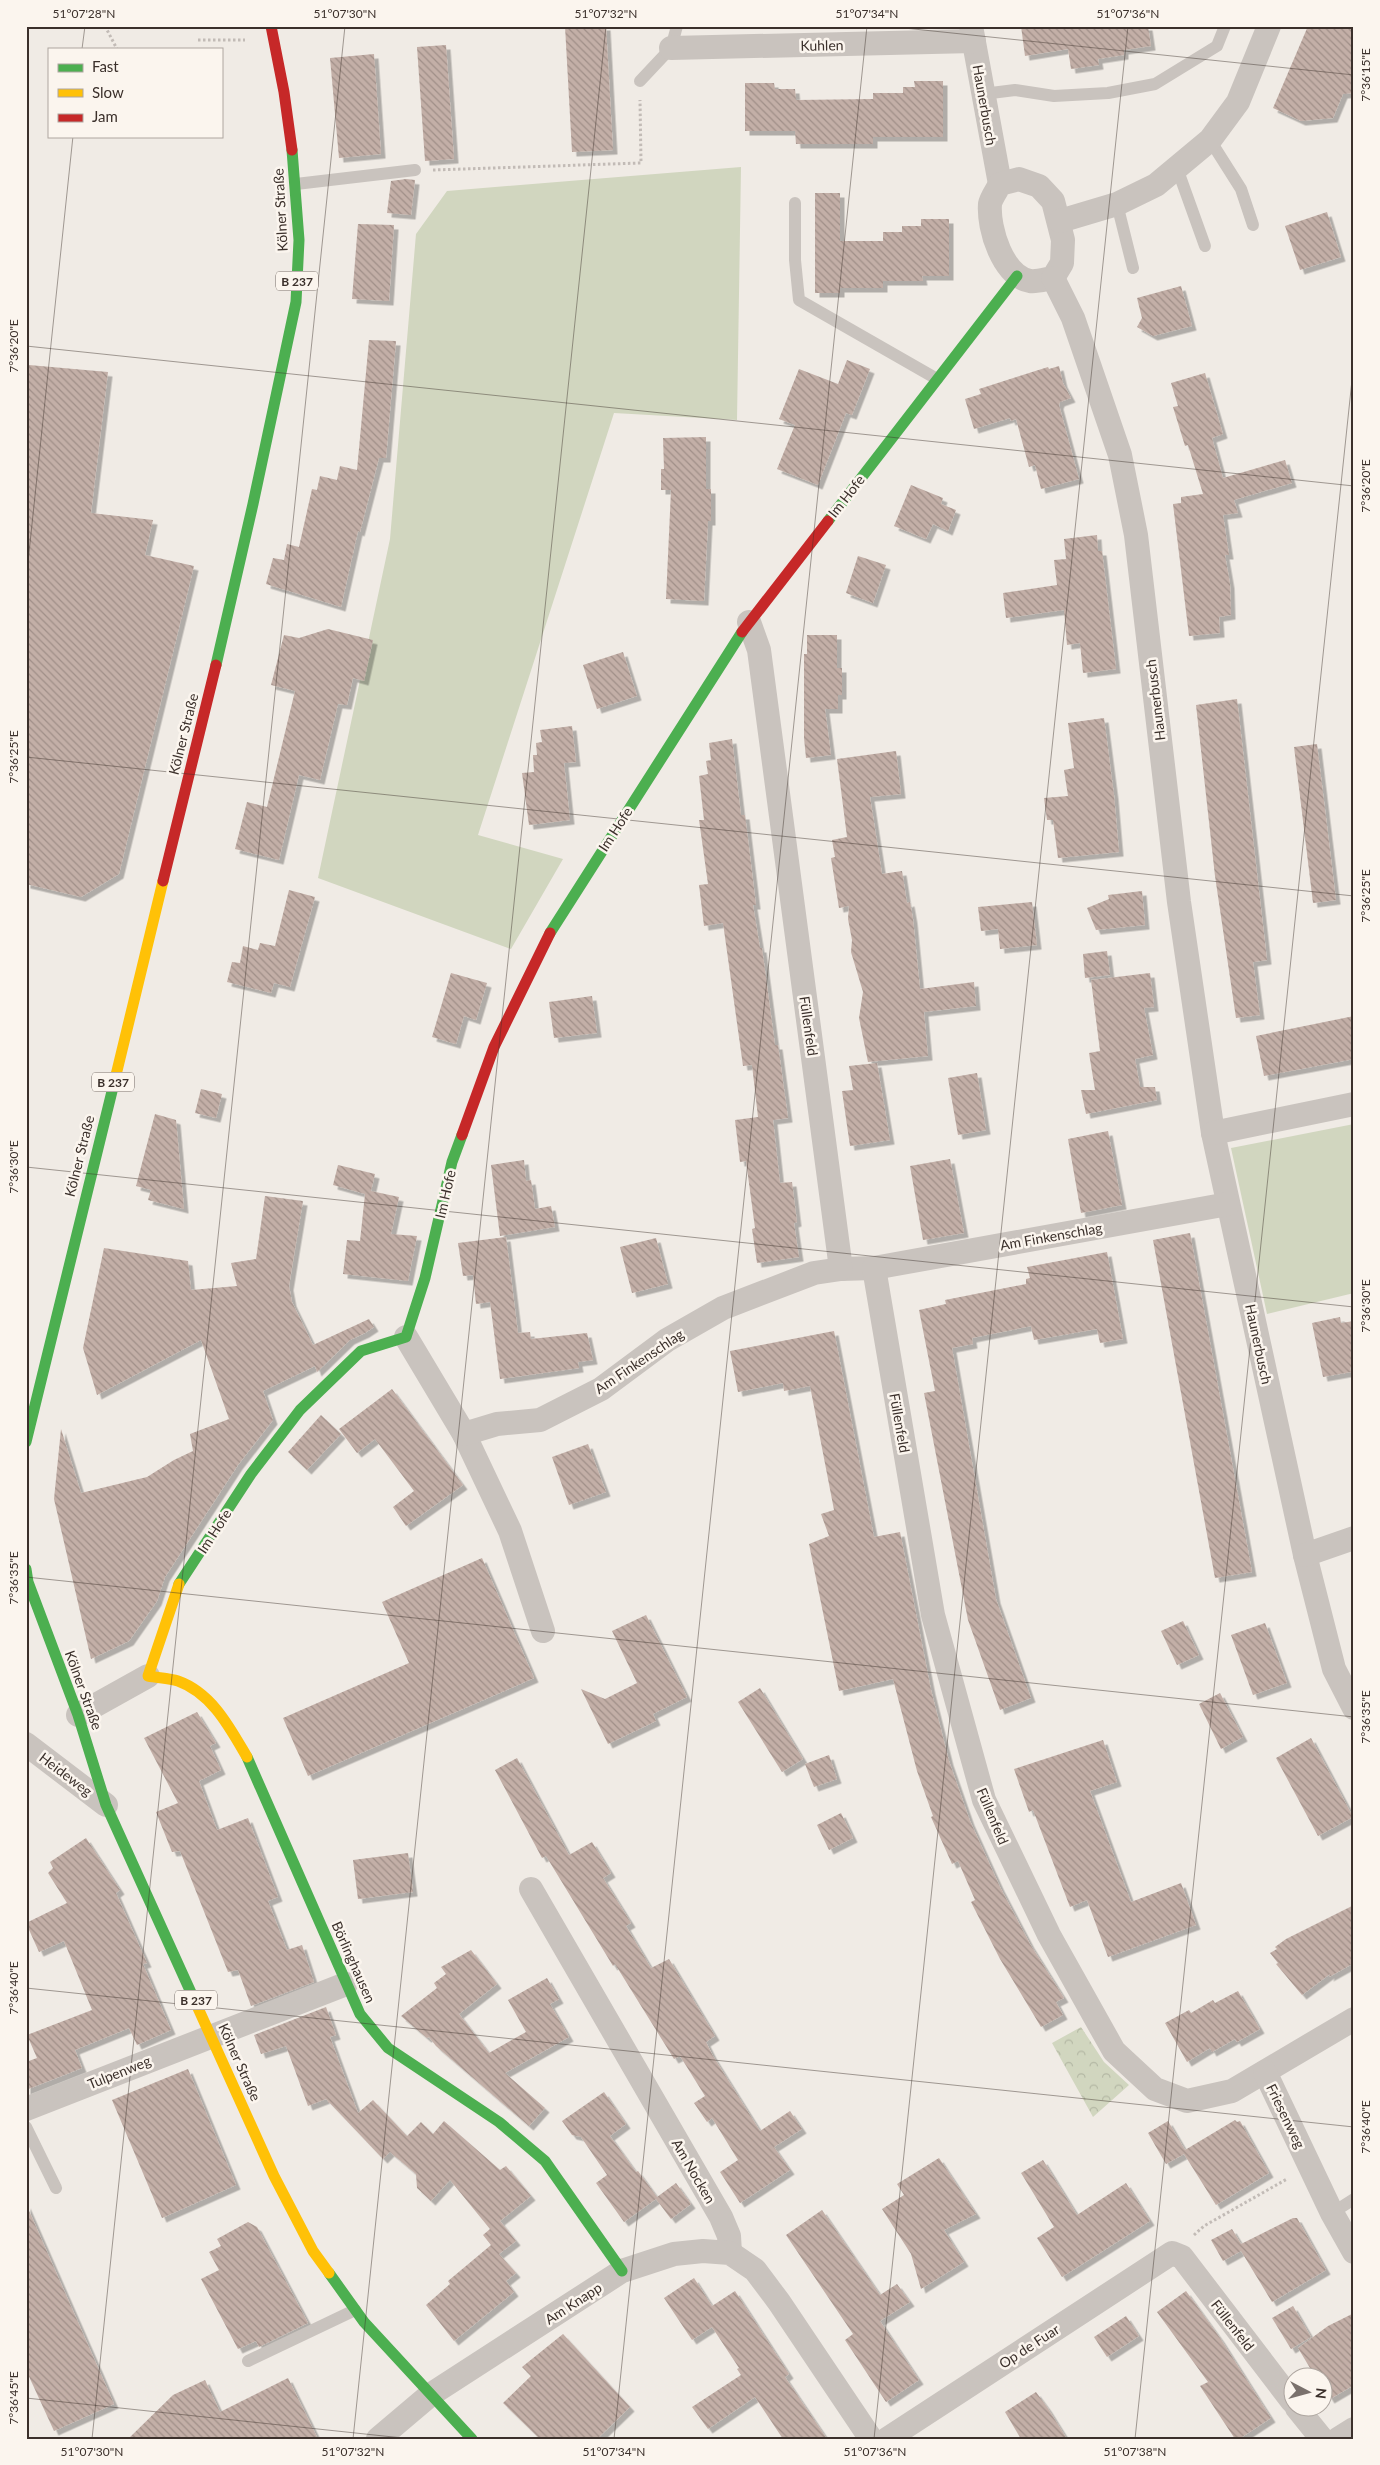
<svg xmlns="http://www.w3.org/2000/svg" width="1380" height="2465" viewBox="0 0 1380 2465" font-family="Lato,sans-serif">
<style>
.grass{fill:#d1d6bf}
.park{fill:url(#park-crowns)}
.building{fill:url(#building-back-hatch);filter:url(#shadow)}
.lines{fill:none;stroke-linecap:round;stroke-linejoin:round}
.path{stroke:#c2bbb6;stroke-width:3;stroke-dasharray:2.5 2.5;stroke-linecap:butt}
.lane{stroke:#c9c3be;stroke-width:12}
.street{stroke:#c9c3be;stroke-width:24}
.fast{stroke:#4caf50;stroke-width:11}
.slow{stroke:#ffc107;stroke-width:11}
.jam{stroke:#c62828;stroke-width:11}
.ticks{fill:none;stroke:#3b302b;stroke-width:1;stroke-opacity:0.45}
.labels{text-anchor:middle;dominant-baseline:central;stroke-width:5;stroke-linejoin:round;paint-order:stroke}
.shield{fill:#fbf5ee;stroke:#756b66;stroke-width:1}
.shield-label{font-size:12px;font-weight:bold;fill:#3b302b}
.street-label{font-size:14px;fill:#3b302b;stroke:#fbf5ee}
.neatline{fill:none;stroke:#3b302b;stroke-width:2}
.ticks-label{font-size:12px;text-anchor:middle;fill:#3b302b}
</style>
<defs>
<pattern id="park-crowns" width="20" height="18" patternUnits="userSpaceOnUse" patternTransform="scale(1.25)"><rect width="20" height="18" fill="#d1d6bf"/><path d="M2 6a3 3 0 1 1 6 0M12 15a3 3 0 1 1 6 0" fill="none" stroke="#b4b8a4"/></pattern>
<pattern id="building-back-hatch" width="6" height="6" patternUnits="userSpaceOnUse" patternTransform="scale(1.25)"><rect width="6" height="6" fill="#c3afa7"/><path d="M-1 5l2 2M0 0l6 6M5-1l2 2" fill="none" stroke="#a08f88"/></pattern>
<filter id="shadow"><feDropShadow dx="4.5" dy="4.5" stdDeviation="0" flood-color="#0004"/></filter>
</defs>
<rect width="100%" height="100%" fill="#f0ebe5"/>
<g class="grass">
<polygon points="741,167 737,420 614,413 478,835 563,859 511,949 318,878 390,539 416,234 447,191"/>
<polygon points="1354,1124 1354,1293 1267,1314 1231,1148"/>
</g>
<polygon class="park" points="1081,2027 1104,2062 1129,2085 1093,2117 1052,2043"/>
<g class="building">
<polygon points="565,26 606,26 613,150 572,152"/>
<polygon points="1021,26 1148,26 1151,46 1124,50 1124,55 1098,59 1099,65 1071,69 1068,49 1025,56"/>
<polygon points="1308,26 1354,26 1354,93 1343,94 1333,118 1301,121 1273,108"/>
<polygon points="446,45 454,159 425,161 417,47"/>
<polygon points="374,54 381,154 339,158 330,58"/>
<polygon points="914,81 943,81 943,137 873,137 873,144 796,144 795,131 745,131 745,83 774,83 775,89 795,89 796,100 873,99 873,93 903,93 903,87 915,87"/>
<polygon points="406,179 415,180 411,215 387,213 391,181"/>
<polygon points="815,193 840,193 840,241 883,241 883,232 902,232 902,226 921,226 921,219 949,219 949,276 922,276 923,281 883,281 883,288 840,288 840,293 815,293"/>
<polygon points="1327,212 1341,257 1300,270 1285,226"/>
<polygon points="358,224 394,225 389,301 352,299"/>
<polygon points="1181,286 1192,326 1153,336 1137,327 1142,318 1137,298"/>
<polygon points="369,340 396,341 386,458 379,458 360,532 358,531 341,607 266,584 273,558 284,560 287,544 299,547 312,489 317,490 320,476 337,480 340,466 357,470"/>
<polygon points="847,360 870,369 852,415 846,413 818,485 777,469 795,425 779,419 799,369 838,384"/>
<polygon points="29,365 108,372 91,513 153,520 145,555 194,566 119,874 81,897 26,884 26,392"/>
<polygon points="1059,366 1063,383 1071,398 1060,402 1059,405 1079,479 1041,489 1035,465 1029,467 1016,419 1011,421 1010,418 974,429 965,399 981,394 979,389 1048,367 1049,369"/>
<polygon points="1205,373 1223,434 1212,438 1223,478 1285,460 1292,483 1234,500 1238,513 1223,515 1229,555 1225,555 1230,584 1231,615 1219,617 1220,633 1189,636 1173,504 1181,503 1181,497 1203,494 1188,445 1185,446 1173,407 1178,406 1171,383"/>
<polygon points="706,437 706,489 711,489 711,521 708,521 704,601 666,599 671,490 661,490 661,469 664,469 663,438"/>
<polygon points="911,485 943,498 941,504 956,510 948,531 933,524 926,539 894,526"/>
<polygon points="1097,535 1098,551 1102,551 1116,669 1083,673 1080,643 1067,645 1064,610 1006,618 1003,593 1057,585 1054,560 1066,559 1064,539"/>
<polygon points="858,556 886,565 873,603 846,593"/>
<polygon points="328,629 373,640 364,681 353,678 347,705 338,704 320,780 299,775 279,860 235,849 247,802 267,807 295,691 271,685 284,635 299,638"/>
<polygon points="807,635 837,635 837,668 842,668 842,695 838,695 838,709 825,709 831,755 806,758 804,738 804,654 807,654"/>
<polygon points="623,652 637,696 597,709 583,665"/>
<polygon points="1237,699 1267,960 1253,962 1260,1015 1236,1018 1215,876 1196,705"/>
<polygon points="1104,718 1114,795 1119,852 1058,858 1053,820 1047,820 1044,798 1068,796 1064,770 1074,768 1068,723"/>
<polygon points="572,726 576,762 564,763 570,820 529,825 522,773 534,772 533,755 537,755 536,743 542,742 540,730"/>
<polygon points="732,739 741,815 745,815 756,905 753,905 760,948 762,948 775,1045 778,1045 788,1118 773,1120 780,1183 792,1182 797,1222 794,1223 799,1257 757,1263 752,1229 755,1228 746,1161 740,1162 735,1120 758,1117 752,1065 743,1066 723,923 704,926 699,885 708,884 699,820 704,820 699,776 708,774 706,761 711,760 709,743"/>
<polygon points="1317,744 1336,900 1313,903 1294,747"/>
<polygon points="896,751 901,794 870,797 882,874 902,871 907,903 910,902 913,919 920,989 974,982 976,1006 924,1012 928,1056 868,1062 859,1018 863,992 851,952 852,940 848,919 849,906 839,908 831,858 835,857 832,840 847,837 837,759"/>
<polygon points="289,890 315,897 290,987 274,983 271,993 227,982 232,962 240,963 243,946 258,950 260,943 275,946"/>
<polygon points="1142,891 1145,925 1096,930 1087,908 1109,899 1108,895"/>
<polygon points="1032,902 1037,945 1000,949 998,929 981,931 978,907"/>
<polygon points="1107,951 1110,975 1085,978 1083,954"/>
<polygon points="451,973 487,983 476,1020 464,1016 456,1044 432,1037"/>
<polygon points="1150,973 1154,1007 1144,1008 1153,1055 1135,1059 1140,1087 1155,1087 1157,1100 1086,1114 1081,1090 1095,1090 1089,1053 1100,1051 1091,980"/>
<polygon points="592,996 597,1033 554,1038 549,1002"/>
<polygon points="1354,1016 1354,1059 1264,1076 1256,1036"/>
<polygon points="877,1063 890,1140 850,1146 842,1091 853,1090 849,1066"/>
<polygon points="977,1073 986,1130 958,1135 948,1078"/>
<polygon points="201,1089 222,1094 216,1118 195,1113"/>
<polygon points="155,1114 176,1120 184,1209 148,1200 151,1190 136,1186"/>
<polygon points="1108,1131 1122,1205 1081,1213 1068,1139"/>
<polygon points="950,1159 964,1233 923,1240 910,1166"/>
<polygon points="524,1160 526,1181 531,1180 535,1209 551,1206 555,1227 500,1236 491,1165"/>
<polygon points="338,1165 375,1174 371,1191 399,1197 391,1234 417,1236 408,1281 343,1274 347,1240 360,1241 365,1194 333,1185"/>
<polygon points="265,1196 303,1201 289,1286 292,1302 313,1345 369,1319 374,1327 365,1333 350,1340 317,1372 315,1366 263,1391 273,1420 238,1465 165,1577 157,1601 129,1641 91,1659 54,1499 61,1429 81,1493 147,1477 174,1460 193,1451 190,1434 229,1419 201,1340 97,1395 83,1348 104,1248 188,1261 191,1290 237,1286 231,1263 256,1259"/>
<polygon points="1190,1233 1252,1572 1215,1578 1153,1240"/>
<polygon points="506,1237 518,1333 530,1332 531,1339 587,1333 593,1360 578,1362 579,1368 500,1379 490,1302 476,1304 473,1275 463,1276 458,1243"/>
<polygon points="656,1238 668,1284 632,1293 620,1247"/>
<polygon points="1107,1252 1123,1339 1100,1343 1097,1329 1034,1340 1031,1326 972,1338 973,1344 952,1348 996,1599 1031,1698 1000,1710 968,1620 924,1393 935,1391 919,1310 946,1304 945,1300 1026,1284 1026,1279 1030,1278 1027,1267"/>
<polygon points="1340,1317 1341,1323 1354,1321 1354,1367 1350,1368 1351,1372 1323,1377 1312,1323"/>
<polygon points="834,1331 874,1537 900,1532 931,1690 949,1761 970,1821 1000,1887 1030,1944 1064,1998 1056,2002 1063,2015 1041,2027 1000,1959 971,1902 975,1900 958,1861 952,1864 931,1817 933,1816 917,1771 893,1679 839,1691 809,1544 829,1536 821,1514 834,1510 810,1386 784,1391 783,1383 738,1392 730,1351"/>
<polygon points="392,1389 463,1485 406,1526 393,1507 414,1491 375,1439 357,1453 339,1429"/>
<polygon points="321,1415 341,1434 307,1470 288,1452"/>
<polygon points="588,1444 606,1492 569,1505 552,1457"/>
<polygon points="482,1558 534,1678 308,1776 283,1718 409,1663 382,1602"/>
<polygon points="646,1615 687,1697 653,1714 656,1721 608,1744 581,1689 605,1699 637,1683 612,1631"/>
<polygon points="1183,1621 1199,1655 1177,1665 1161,1631"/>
<polygon points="1265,1623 1287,1683 1253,1695 1231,1635"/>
<polygon points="760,1688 803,1759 782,1772 738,1702"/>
<polygon points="1220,1693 1243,1737 1221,1749 1199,1704"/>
<polygon points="197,1712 216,1743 210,1746 221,1770 199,1781 217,1830 248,1818 278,1897 268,1901 287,1950 302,1945 314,1982 251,2006 238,1970 228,1972 180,1851 172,1852 156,1812 178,1803 144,1738"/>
<polygon points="1311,1738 1353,1817 1318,1836 1276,1758"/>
<polygon points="1103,1740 1117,1782 1090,1791 1131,1902 1181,1883 1196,1925 1108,1957 1087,1900 1070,1907 1033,1810 1029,1812 1014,1769"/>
<polygon points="829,1755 837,1779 814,1787 805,1764"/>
<polygon points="517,1758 569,1855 592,1842 611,1873 603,1878 631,1923 626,1926 651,1968 669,1959 715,2036 706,2042 713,2056 760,2131 790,2111 802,2129 774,2147 790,2170 740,2203 720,2172 738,2160 712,2118 707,2122 694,2103 705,2096 680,2056 674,2059 615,1964 613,1966 546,1856 542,1858 495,1770"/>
<polygon points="841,1813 853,1838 829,1850 817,1825"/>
<polygon points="86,1838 120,1890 116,1893 147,1963 143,1964 171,2030 137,2045 129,2028 75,2050 82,2068 26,2090 26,2062 37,2058 27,2035 92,2010 64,1941 39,1952 26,1923 67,1903 48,1873 53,1868 50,1862"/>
<polygon points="408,1853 413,1892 358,1899 353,1860"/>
<polygon points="1354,1905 1354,1963 1329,1977 1330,1974 1302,1995 1276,1964 1278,1963 1270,1953 1277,1949 1275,1947 1286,1939"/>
<polygon points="471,1950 497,1984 459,2014 489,2053 526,2032 508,2000 547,1978 559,1999 550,2004 569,2037 505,2073 545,2108 529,2126 436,2046 429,2037 427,2038 401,2016 437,1988 434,1983 446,1974 441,1967"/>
<polygon points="1238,1991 1260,2029 1237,2042 1235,2039 1212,2052 1210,2048 1187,2062 1165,2023 1189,2010 1191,2013 1213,2000 1215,2003"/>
<polygon points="326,2007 336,2035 330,2037 358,2113 373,2100 407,2136 421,2122 433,2134 444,2121 500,2170 506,2166 531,2196 500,2221 516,2241 499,2254 516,2273 506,2281 514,2292 454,2341 426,2305 450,2284 448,2281 491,2245 495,2250 483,2235 490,2229 450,2180 431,2201 417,2188 416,2174 390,2152 383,2159 326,2099 308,2106 286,2046 261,2054 254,2035"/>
<polygon points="188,2069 236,2185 162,2218 112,2100"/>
<polygon points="604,2092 626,2124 610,2136 636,2172 638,2171 657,2197 676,2183 691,2204 671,2219 656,2199 624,2222 596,2183 607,2175 581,2137 572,2135 562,2121"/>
<polygon points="1235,2120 1237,2122 1240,2121 1269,2173 1216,2205 1184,2154 1166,2164 1148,2133 1168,2121 1185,2150"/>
<polygon points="939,2158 976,2214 944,2230 964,2262 921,2289 911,2254 882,2209 904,2195 897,2184"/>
<polygon points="1043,2160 1077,2215 1126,2183 1150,2221 1062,2277 1037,2238 1054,2227 1021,2173"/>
<polygon points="26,2204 114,2404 54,2431 26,2370"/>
<polygon points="822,2210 880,2295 897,2284 910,2302 880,2321 919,2380 886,2402 845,2340 853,2334 786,2235"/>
<polygon points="1293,2218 1297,2218 1326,2270 1272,2302 1241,2251 1223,2261 1211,2240 1232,2229 1241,2244"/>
<polygon points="248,2222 257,2227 308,2323 259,2347 256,2341 238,2349 201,2279 219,2270 209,2252 221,2246 217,2239"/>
<polygon points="694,2278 712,2306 735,2291 789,2374 785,2377 827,2439 783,2439 755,2397 708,2429 692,2407 741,2375 737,2369 739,2368 712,2327 692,2340 664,2298"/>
<polygon points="1186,2291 1220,2338 1271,2418 1239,2439 1235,2439 1200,2386 1208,2382 1157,2312"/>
<polygon points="1293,2306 1311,2337 1291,2349 1272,2318"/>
<polygon points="1354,2313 1354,2385 1330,2399 1322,2386 1322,2378 1316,2378 1298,2348 1328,2326"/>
<polygon points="1126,2316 1139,2336 1107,2357 1094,2337"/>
<polygon points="563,2334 630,2407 597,2439 540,2439 503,2403 531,2376 522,2367"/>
<polygon points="288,2378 318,2439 128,2439 173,2395 205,2380 220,2412"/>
<polygon points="1036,2392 1047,2407 1067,2439 1021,2439 1005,2412"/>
</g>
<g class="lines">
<g class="path">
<polyline points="105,26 117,49"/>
<polyline points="198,40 245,40"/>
<polyline points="433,170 641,163 640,100"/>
<polyline points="1194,2235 1204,2226 1287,2179"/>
</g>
<g class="lane">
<polyline points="640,81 671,48 677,26"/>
<polyline points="983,94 1015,90 1054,96 1108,93 1155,84 1217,46 1225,26"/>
<polyline points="1210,140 1241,189 1253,225"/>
<polyline points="1177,168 1205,246"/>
<polyline points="296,184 415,170"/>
<polyline points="795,203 795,260 799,300 937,379"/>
<polyline points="1117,204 1133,268"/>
<polyline points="26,2127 56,2188"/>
<polyline points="1332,2213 1354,2199"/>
<polyline points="248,2361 355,2310"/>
</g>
<g class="street">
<polyline points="971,26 1000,184"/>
<polyline points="671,48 974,41"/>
<path d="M1019,179L1039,186L1053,201L1063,240L1062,263L1053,278C1046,279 1037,282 1030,281C1003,276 988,229 990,204C991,198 997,190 1000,184Z"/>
<polyline points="1060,221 1117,204 1156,185 1210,140 1238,102 1269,26"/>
<polyline points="1053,278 1073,318 1120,455 1136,535 1179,902 1213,1133 1305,1555 1334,1669 1354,1708"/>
<polyline points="749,622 759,650 841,1269 874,1268 1228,1204"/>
<polyline points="1213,1133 1354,1104"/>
<polyline points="874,1268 933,1615 984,1800 1049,1935 1114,2051 1155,2089 1187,2101 1232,2091 1354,2019"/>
<polyline points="406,1337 464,1434 510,1531 543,1631"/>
<polyline points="464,1434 497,1424 540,1420 601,1389 667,1340 723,1308 814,1273 841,1269"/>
<polyline points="1305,1555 1354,1538"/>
<polyline points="78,1715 148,1676"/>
<polyline points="26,1744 106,1805"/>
<polyline points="531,1889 721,2217 729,2236 730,2253"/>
<polyline points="1265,2072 1332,2213 1354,2252"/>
<polyline points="26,2109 346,1984"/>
<polyline points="1297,2408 1322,2439"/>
<polyline points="378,2439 430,2395 622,2271 674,2254 703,2251 730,2253 755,2270 779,2302 871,2439"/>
<polyline points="887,2439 1172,2253 1182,2257 1292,2401"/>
<polyline points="1338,2439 1354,2429"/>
</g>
<g class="fast">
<polyline points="828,521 1017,276"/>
<polyline points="216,665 253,504 296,302 299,240 292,150"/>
<polyline points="550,933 742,632"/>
<polyline points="26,1442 116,1075"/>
<polyline points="26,1569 28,1582 78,1715 106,1805 193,1997"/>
<polyline points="179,1584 251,1474 300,1410 361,1351 406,1337 425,1278 452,1162 462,1135"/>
<polyline points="247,1757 360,2014 388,2048 499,2122 545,2161 622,2271"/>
<polyline points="329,2273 364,2322 472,2439"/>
</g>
<g class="slow">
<polyline points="116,1075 163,881"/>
<path d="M179,1584L148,1676C158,1678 169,1678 178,1681C212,1693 230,1728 247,1757"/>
<polyline points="193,1997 274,2176 313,2251 329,2273"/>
</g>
<g class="jam">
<polyline points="271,26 284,92 292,150"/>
<polyline points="742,632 828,521"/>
<polyline points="163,881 216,665"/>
<polyline points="462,1135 494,1047 550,933"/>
</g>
</g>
<path class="ticks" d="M885,26L1354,75M82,49L85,26M26,346L1354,486M26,581L73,136M26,757L1354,896M26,1167L1354,1307M26,1577L1354,1717M26,1988L1354,2127M26,2398L412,2439M92,2439L345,26M353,2439L606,26M614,2439L867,26M874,2439L1128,26M1135,2439L1354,361"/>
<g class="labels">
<g class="shield">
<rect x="276" y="271.5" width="42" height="19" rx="4"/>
<rect x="92" y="1072.5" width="42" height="19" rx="4"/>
<rect x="175" y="1990.5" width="42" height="19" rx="4"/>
</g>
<g class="shield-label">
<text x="297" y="281">B 237</text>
<text x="113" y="1082">B 237</text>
<text x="196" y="2000">B 237</text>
</g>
<g class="street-label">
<text transform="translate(822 45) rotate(-1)">Kuhlen</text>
<text transform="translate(985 105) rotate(80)">Haunerbusch</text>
<text transform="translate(280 210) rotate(-93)">Kölner Straße</text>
<text transform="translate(846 496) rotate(-52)">Im Hofe</text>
<text transform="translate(1155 700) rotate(-97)">Haunerbusch</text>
<text transform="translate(183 734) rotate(-76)">Kölner Straße</text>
<text transform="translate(615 829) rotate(-57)">Im Hofe</text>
<text transform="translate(809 1026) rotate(82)">Füllenfeld</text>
<text transform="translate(79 1156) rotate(-76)">Kölner Straße</text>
<text transform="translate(445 1194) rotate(-77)">Im Hofe</text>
<text transform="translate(1051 1236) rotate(-10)">Am Finkenschlag</text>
<text transform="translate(1259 1344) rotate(78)">Haunerbusch</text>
<text transform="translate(639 1361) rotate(-34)">Am Finkenschlag</text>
<text transform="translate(900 1423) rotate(80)">Füllenfeld</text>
<text transform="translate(214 1531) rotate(-57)">Im Hofe</text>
<text transform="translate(84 1690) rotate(70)">Kölner Straße</text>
<text transform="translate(66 1774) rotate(37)">Heideweg</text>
<text transform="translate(993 1816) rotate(67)">Füllenfeld</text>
<text transform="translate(354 1962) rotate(66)">Börlinghausen</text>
<text transform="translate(240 2062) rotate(66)">Kölner Straße</text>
<text transform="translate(119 2072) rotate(-22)">Tulpenweg</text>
<text transform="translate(1286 2116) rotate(64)">Friesenweg</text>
<text transform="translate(694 2171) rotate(60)">Am Nocken</text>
<text transform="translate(573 2303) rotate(-33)">Am Knapp</text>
<text transform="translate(1233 2325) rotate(52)">Füllenfeld</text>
<text transform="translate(1029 2346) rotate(-33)">Op de Fuar</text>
</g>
</g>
<rect width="1380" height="2465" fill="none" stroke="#fbf5ee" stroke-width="55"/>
<rect x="48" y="48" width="175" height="90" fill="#fbf5ee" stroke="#aea6a0"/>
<rect x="58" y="64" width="25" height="8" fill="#4caf50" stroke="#aea6a0"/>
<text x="92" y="72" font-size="15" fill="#3b302b">Fast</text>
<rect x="58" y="89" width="25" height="8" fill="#ffc107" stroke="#aea6a0"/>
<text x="92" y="98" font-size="15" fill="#3b302b">Slow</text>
<rect x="58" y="114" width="25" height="8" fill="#c62828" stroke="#aea6a0"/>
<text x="92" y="122" font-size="15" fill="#3b302b">Jam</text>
<g transform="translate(1308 2392) rotate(96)"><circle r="24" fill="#fbf5ee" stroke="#aea6a0"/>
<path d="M0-4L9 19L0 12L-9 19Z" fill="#7a716c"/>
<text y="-8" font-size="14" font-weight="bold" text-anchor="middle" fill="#3b302b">N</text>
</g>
<rect x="28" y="28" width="1324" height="2410" class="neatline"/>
<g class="ticks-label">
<text x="84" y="18">51°07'28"N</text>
<text x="345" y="18">51°07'30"N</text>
<text x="606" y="18">51°07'32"N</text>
<text x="867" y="18">51°07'34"N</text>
<text x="1128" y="18">51°07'36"N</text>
<text transform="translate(1366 75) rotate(-90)" y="4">7°36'15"E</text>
<text transform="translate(14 346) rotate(-90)" y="4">7°36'20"E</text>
<text transform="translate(1366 486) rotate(-90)" y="4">7°36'20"E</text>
<text transform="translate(14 757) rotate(-90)" y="4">7°36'25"E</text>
<text transform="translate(1366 896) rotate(-90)" y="4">7°36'25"E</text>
<text transform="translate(14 1167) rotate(-90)" y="4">7°36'30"E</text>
<text transform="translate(1366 1306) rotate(-90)" y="4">7°36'30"E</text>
<text transform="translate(14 1578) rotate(-90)" y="4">7°36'35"E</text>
<text transform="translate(1366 1717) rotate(-90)" y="4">7°36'35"E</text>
<text transform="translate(14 1988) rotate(-90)" y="4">7°36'40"E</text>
<text transform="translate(1366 2127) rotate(-90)" y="4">7°36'40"E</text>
<text transform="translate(14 2398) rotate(-90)" y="4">7°36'45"E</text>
<text x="92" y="2456">51°07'30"N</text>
<text x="353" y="2456">51°07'32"N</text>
<text x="614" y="2456">51°07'34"N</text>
<text x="875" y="2456">51°07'36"N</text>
<text x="1135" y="2456">51°07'38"N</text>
</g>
</svg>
